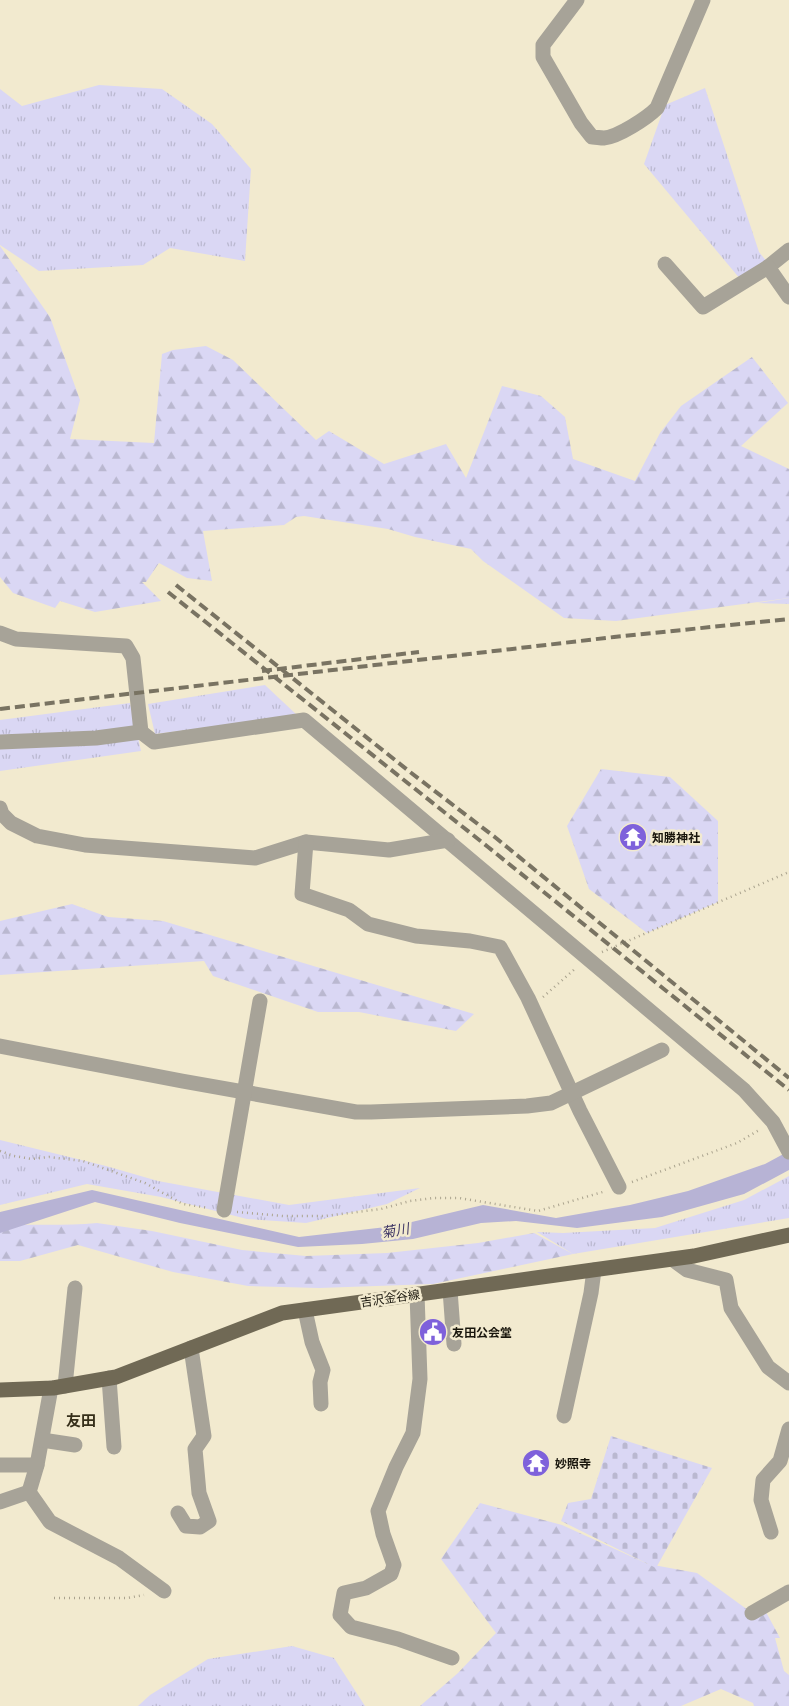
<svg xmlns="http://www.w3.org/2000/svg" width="789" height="1706" viewBox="0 0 789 1706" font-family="'Golos Text','Noto Sans JP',sans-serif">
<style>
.grass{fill:url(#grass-tufts)}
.forest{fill:url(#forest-firs)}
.cemetery{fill:url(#cemetery-stones)}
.water{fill:#b7b3d5}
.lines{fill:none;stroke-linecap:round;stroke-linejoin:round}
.path{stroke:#aaa38e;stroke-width:2.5;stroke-dasharray:1 4;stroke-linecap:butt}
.minor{stroke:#a7a398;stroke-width:15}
.major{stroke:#706955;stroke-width:15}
.rail{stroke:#797362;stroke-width:4;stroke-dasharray:10 5;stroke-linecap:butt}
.labels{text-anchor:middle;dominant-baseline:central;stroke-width:5;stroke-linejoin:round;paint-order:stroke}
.poi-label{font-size:12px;font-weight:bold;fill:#18150c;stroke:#f2eacf;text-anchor:start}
.street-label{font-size:12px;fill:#18150c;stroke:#f2eacf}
.water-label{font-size:14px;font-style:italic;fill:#403866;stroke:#f2eacf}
.quarter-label{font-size:15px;font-weight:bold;fill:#362f1a;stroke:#f2eacf}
</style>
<defs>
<pattern id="grass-tufts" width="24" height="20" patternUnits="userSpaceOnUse" patternTransform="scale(1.25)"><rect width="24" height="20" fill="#dad7f4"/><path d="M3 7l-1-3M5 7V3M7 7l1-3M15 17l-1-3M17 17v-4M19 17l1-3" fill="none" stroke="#bab8d0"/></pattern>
<pattern id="forest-firs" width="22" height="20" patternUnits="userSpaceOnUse" patternTransform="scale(1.25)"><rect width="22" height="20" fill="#dad7f4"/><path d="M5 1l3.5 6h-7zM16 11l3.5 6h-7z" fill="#bab8d0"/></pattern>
<pattern id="cemetery-stones" width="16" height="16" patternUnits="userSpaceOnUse" patternTransform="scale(1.25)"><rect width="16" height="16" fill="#dad7f4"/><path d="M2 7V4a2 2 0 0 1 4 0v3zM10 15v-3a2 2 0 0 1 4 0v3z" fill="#bab8d0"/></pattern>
</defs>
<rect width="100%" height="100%" fill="#f2eacf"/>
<g class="grass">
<polygon points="99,85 162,89 212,124 251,169 245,261 170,248 143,265 39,271 0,245 0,89 22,106"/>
<polygon points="705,88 759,252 768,263 741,280 644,164 665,105"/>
<polygon points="789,598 789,604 757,603"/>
<polygon points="265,685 298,716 155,734 148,704"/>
<polygon points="130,703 141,751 0,771 0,720"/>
<polygon points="0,1140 106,1166 158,1181 289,1205 420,1188 387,1204 306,1223 247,1219 161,1197 87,1184 0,1205"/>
<polygon points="789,1176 789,1218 573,1254 537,1232 563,1233 655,1228 744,1200"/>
<polygon points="292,1646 334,1658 365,1706 138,1706 150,1695 208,1659"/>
</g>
<g class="forest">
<polygon points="0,246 50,317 80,400 70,439 154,443 162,354 173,350 206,346 233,360 316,440 329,431 384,464 446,444 466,478 502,386 541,396 565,417 573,459 635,481 660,433 681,406 752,357 788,403 741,446 789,469 789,598 616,621 564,618 483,561 471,549 415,537 388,529 304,516 296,517 284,525 203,531 212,581 187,578 159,563 146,582 142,582 161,601 95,612 60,601 55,608 13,593 0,577"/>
<polygon points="601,769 670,777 718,821 718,902 647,933 589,889 567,826"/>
<polygon points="72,904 108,917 163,921 474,1014 456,1031 359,1012 318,1012 213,976 204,961 0,975 0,921"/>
<path d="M97,1223L152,1231L242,1250L306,1256L387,1253L478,1243L534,1233L573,1254L433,1284L319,1288L248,1286L173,1272L78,1245L20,1261H0V1225C32,1224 65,1226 97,1223Z"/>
<polygon points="480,1503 562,1525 648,1564 697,1573 752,1613 766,1612 780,1638 775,1638 784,1671 789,1675 789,1706 754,1706 753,1703 721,1689 681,1706 420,1706 458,1673 496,1633 441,1559"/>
</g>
<polygon class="cemetery" points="611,1436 712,1468 656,1568 561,1521 568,1503 591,1499"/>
<polygon class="water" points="789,1151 789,1170 744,1194 662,1217 577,1228 516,1221 481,1223 413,1239 362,1244 298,1247 180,1223 95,1202 0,1233 0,1212 92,1190 299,1237 395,1226 483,1205 556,1218 630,1205 688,1191 765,1164"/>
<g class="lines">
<g class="path">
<polyline points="602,952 789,872"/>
<polyline points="543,997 576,968"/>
<polyline points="0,1151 14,1156 32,1159 49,1157 83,1161 145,1183 183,1204 209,1208"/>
<polyline points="632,1182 737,1143 761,1129"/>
<polyline points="237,1212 283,1216 325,1216 381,1209 410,1201 434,1198 459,1198 538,1211 606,1191"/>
<polyline points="54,1598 127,1598 144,1595"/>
</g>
<g class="minor">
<path d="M577,0L543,45V57L581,123L592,137C596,137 600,138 604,138C618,137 647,118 657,108L703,0"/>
<polyline points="665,264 703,307 768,267 789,250"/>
<polyline points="768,267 789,297"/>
<polyline points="0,633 16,639 126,646 133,658 141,732"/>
<polyline points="0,742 96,738 141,732 154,742 304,720 744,1090 773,1122 789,1152"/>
<polyline points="0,808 2,814 11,823 37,836 85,845 255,858 306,842 389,850 448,840"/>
<polyline points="306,842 302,894 349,910 368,924 416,936 470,941 500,947 528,998 580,1111 619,1187"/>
<polyline points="0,1046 182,1081 356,1112 371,1112 527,1106 551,1103 662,1050"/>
<polyline points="224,1210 260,1001"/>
<polyline points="672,1259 687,1270 726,1280 731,1308 768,1367 789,1383"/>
<polyline points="450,1290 454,1344"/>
<polyline points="417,1294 420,1379 413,1433 396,1467 378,1511 383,1534 394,1565 391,1574 366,1588 344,1593 340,1615 351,1627 398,1639 452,1658"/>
<polyline points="305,1310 312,1342 323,1370 320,1382 321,1404"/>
<polyline points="109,1378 114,1447"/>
<polyline points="65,1386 75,1288"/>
<polyline points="51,1388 37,1465 29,1492 50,1522 119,1558 164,1591"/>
<polyline points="564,1416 591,1293 594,1270"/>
<polyline points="42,1440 75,1445"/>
<polyline points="0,1465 37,1465"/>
<polyline points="0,1502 29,1492"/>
<polyline points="178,1513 186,1526 200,1527 209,1521 199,1493 195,1449 204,1436 191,1348"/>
<polyline points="771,1532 761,1500 763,1480 780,1461 789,1429"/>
<polyline points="752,1613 789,1592"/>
</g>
<polyline class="major" points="0,1390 53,1388 116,1377 282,1313 694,1256 789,1235"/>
<g class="rail">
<polyline points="176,585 410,772 496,838 789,1078"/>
<polyline points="168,592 488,847 789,1090"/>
<polyline points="262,671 419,652"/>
<polyline points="0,709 614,637 789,619"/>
</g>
</g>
<defs>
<symbol id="temple-disc" viewBox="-11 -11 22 22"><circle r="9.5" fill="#7e61db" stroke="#f2eacf"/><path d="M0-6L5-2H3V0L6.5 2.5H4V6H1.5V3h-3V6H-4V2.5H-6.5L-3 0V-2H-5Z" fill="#fff"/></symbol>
<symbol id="civic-disc" viewBox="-11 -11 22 22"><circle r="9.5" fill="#7e61db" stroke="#f2eacf"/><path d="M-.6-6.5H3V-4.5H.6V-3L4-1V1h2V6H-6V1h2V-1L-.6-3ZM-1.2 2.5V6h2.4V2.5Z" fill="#fff"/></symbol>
</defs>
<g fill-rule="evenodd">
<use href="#temple-disc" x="617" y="821" width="32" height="32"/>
<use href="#civic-disc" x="417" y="1316" width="32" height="32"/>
<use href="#temple-disc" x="520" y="1447" width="32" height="32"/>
</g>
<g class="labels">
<g class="poi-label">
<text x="652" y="837">知勝神社</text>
<text x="452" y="1332">友田公会堂</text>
<text x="555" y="1463">妙照寺</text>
</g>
<g class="street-label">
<text transform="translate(390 1298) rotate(-8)">吉沢金谷線</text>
</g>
<g class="water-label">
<text transform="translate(395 1230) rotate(-10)">菊川</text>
</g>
<g class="quarter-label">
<text x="81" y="1420">友田</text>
</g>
</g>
</svg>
